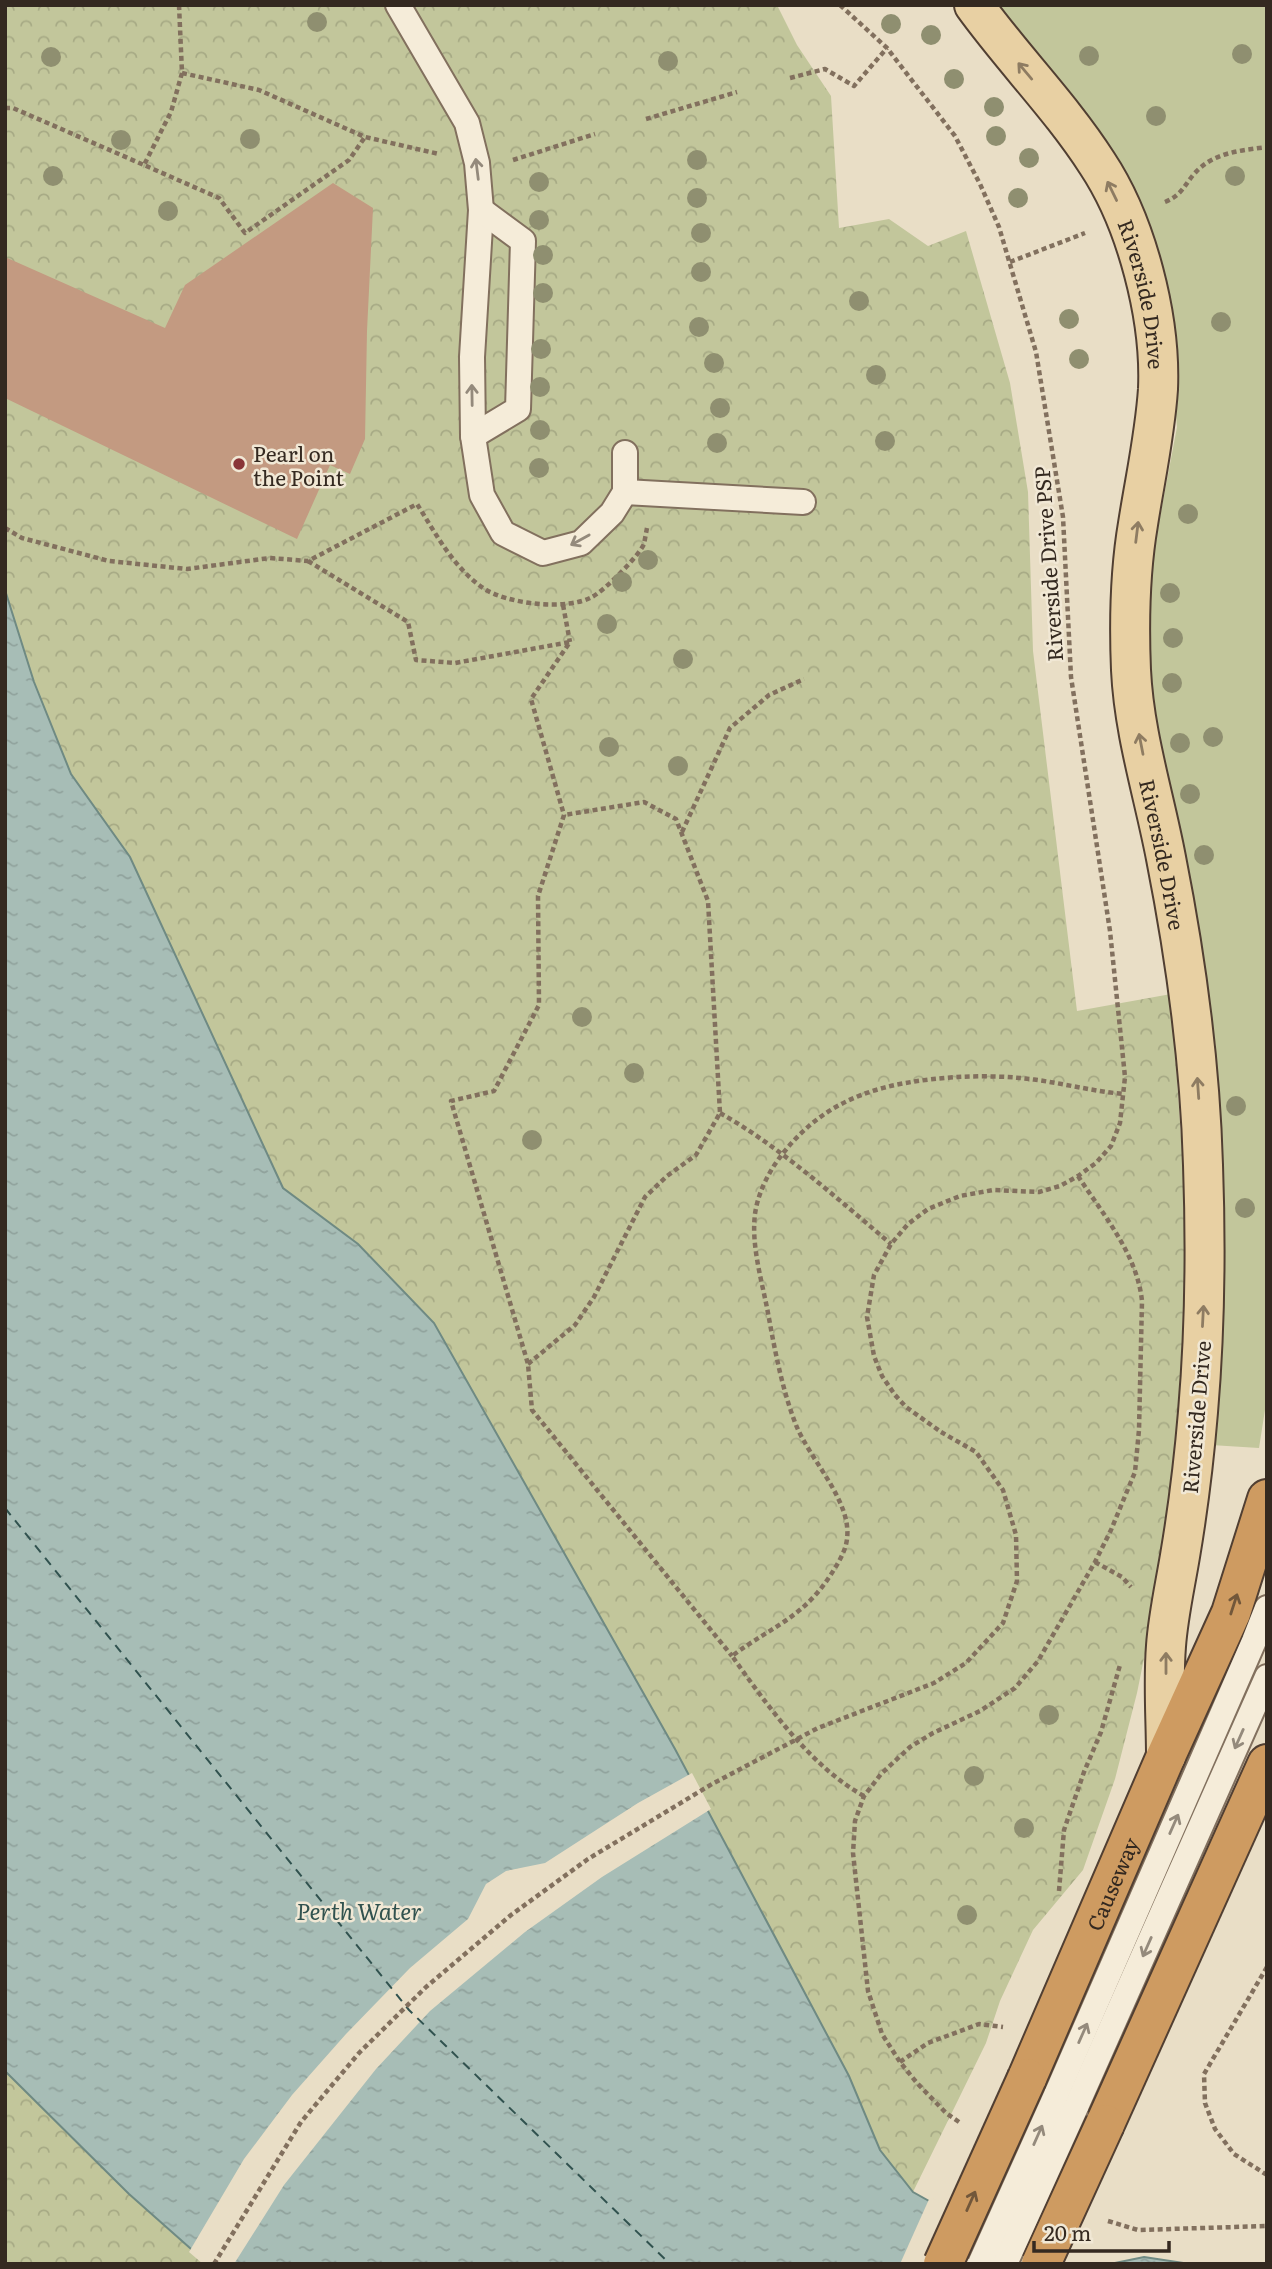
<svg xmlns="http://www.w3.org/2000/svg" width="1272" height="2269" viewBox="0 0 1272 2269" font-family="Literata,serif">
<style>
.grass{fill:#c2c69b}
.park{fill:url(#park-crowns)}
.water{fill:url(#water-ripples);stroke:#6f8a83;stroke-width:2}
.pier{fill:#e9dec6}
.lines{fill:none;stroke-linecap:round;stroke-linejoin:round}
.ferry{stroke:#31524f;stroke-width:2;stroke-dasharray:9 7;stroke-linecap:butt}
.building{fill:#c39a81}
.lane-casing{stroke:#82705e;stroke-width:28}
.primary-casing{stroke:#513f32;stroke-width:42}
.highway-casing{stroke:#513f32;stroke-width:42}
.path{stroke:#82705e;stroke-width:4.5;stroke-dasharray:5 3.5;stroke-linecap:butt}
.lane{stroke:#f5ecd9;stroke-width:24}
.primary{stroke:#e8d0a3;stroke-width:38}
.highway{stroke:#ce9b61;stroke-width:38}
.lane-bridge-casing{stroke:#82705e;stroke-width:28;stroke-linecap:butt}
.highway-bridge-casing{stroke:#513f32;stroke-width:42;stroke-linecap:butt}
.path-bridge{stroke:#82705e;stroke-width:4.5;stroke-dasharray:5 3.5;stroke-linecap:butt}
.lane-bridge{stroke:#f5ecd9;stroke-width:24}
.highway-bridge{stroke:#ce9b61;stroke-width:38}
.tree{fill:#8f8f70}
.oneway{stroke:#8e7c62}
.oneway2{stroke:#948a7c}
.oneway3{stroke:#72573a}
.poi-dot{fill:#8a3538;stroke:#f1e8d5;stroke-width:2.5}
.labels{text-anchor:middle;dominant-baseline:central;stroke-width:5;stroke-linejoin:round;paint-order:stroke}
.street-label{font-size:21px;fill:#342920;stroke:#f1e8d5}
.poi-label{font-size:21px;fill:#342920;stroke:#f1e8d5;text-anchor:start}
.water-label{font-size:23px;font-style:italic;fill:#31524f;stroke:#f1e8d5}
</style>
<defs>
<pattern id="park-crowns" width="20" height="18" patternUnits="userSpaceOnUse" patternTransform="scale(1.75)"><rect width="20" height="18" fill="#c2c69b"/><path d="M2 6a3 3 0 1 1 6 0M12 15a3 3 0 1 1 6 0" fill="none" stroke="#a7aa85"/></pattern>
<pattern id="water-ripples" width="26" height="14" patternUnits="userSpaceOnUse" patternTransform="scale(1.75)"><rect width="26" height="14" fill="#a7bdb6"/><path d="M2 4q2-2 4 0t4 0M15 11q2-2 4 0t4 0" fill="none" stroke="#90a29c"/></pattern>
</defs>
<rect width="100%" height="100%" fill="#e9dec6"/>
<polygon class="grass" points="994,5 1267,5 1267,1397 1259,1448 1211,1445 1220,1276 1216,1047 1178,828 1151,707 1146,607 1156,538 1177,427 1165,278"/>
<g class="park">
<polygon points="5,5 777,5 797,45 831,96 839,228 889,219 928,246 966,231 1010,383 1028,492 1033,651 1077,1011 1171,994 1186,1208 1180,1408 1159,1584 1137,1693 1115,1779 1083,1870 1033,1930 1000,2001 986,2043 913,2192 879,2150 849,2076 675,1749 434,1323 358,1244 283,1188 130,857 71,774 34,682 5,590"/>
<polygon points="5,2071 129,2194 208,2264 5,2264"/>
</g>
<g class="water">
<polygon points="5,590 34,682 71,774 130,857 283,1188 358,1244 434,1323 675,1749 849,2076 880,2150 913,2192 1042,2264 208,2264 129,2194 5,2071"/>
<polygon points="1144,2257 1190,2264 1110,2264"/>
</g>
<g class="pier">
<polygon points="692,1773 711,1809 602,1877 525,1932 430,2011 376,2069 284,2185 234,2264 203,2264 189,2252 244,2159 292,2095 346,2034 410,1968 468,1919 486,1884 506,1871 545,1863 638,1803"/>
<polygon points="930,2197 1043,2261 1045,2264 900,2264"/>
</g>
<g class="lines">
<polyline class="ferry" points="5,1508 409,2010 670,2264"/>
</g>
<polygon class="building" points="333,183 373,208 367,331 365,439 350,474 330,465 297,539 5,398 5,257 165,328 185,285"/>
<g class="lines">
<defs>
<g id="lane">
<polyline points="398,5 467,123 477,163 481,210 472,357 473,436 482,495 503,533 543,553 581,543 612,513 625,492 625,453"/>
<polyline points="473,436 518,409 523,241 481,210"/>
<polyline points="625,492 803,502"/>
<polyline points="1056,2095 1254,1641 1267,1608"/>
<polyline points="1076,2107 1267,1677"/>
</g>
<g id="primary">
<path id="s1" d="M974,5C1013,59 1061,107 1097,163C1137,223 1161,318 1158,389C1155,435 1145,479 1138,524C1130,571 1129,622 1131,670C1134,734 1154,795 1166,858C1186,959 1200,1062 1203,1165C1206,1248 1205,1330 1198,1412C1194,1460 1188,1509 1180,1556C1175,1586 1168,1617 1166,1646C1163,1683 1166,1720 1166,1756"/>
</g>
<g id="highway">
<path id="s2" d="M1027,2078L1166,1756L1231,1613L1267,1499"/>
<polyline points="1105,2124 1267,1764"/>
</g>
</defs>
<use href="#lane" class="lane-casing"/>
<use href="#primary" class="primary-casing"/>
<use href="#highway" class="highway-casing"/>
<g class="path">
<polyline points="179,5 182,73 171,112 144,165 219,198 245,233 349,160 365,137"/>
<polyline points="840,5 887,48 955,136 980,184 999,227 1036,352 1063,517 1071,677 1110,931 1125,1077 1120,1123 1111,1146 1096,1163 1078,1176 1060,1186 1039,1192 993,1190 960,1196 928,1209 908,1224 891,1244 874,1275 867,1317 874,1356 882,1376 895,1395 906,1407 941,1432"/>
<polyline points="182,73 259,90 365,137 439,154"/>
<polyline points="790,78 825,69 854,86 887,48"/>
<polyline points="5,108 13,108 144,165"/>
<polyline points="646,119 737,92"/>
<polyline points="513,160 595,134"/>
<path d="M1165,202C1185,194 1185,181 1200,168C1218,152 1244,150 1267,147"/>
<polyline points="1010,262 1085,233"/>
<path d="M5,528L22,538L109,561L187,569L270,558L308,561L417,504C436,534 453,567 483,588C507,604 566,611 592,597C605,590 638,557 644,544C645,539 646,533 647,528"/>
<polyline points="308,561 408,622 416,660 455,663 570,642 531,699 564,815 538,896 539,1005 494,1091 451,1101 528,1364 532,1410 732,1656"/>
<polyline points="563,605 570,642"/>
<polyline points="682,832 730,728 769,695 804,679"/>
<path d="M720,1113C779,1146 839,1200 891,1244"/>
<polyline points="528,1364 575,1325 594,1297 645,1197 667,1176 696,1155 720,1113 708,901 676,819 644,802 564,815"/>
<polyline points="1095,1562 1122,1577 1131,1587"/>
<path d="M864,1796C811,1767 767,1705 732,1656C775,1624 805,1618 835,1568C840,1560 846,1549 847,1539C852,1501 810,1460 796,1425C782,1389 775,1351 768,1313C762,1281 751,1246 755,1214C758,1192 770,1169 784,1152C830,1095 886,1082 957,1077C977,1076 1000,1076 1020,1078C1055,1081 1089,1091 1124,1094"/>
<polyline points="1059,1891 1064,1830 1084,1772 1101,1732 1120,1665"/>
<polyline points="1267,1967 1204,2074 1205,2103 1215,2129 1234,2154 1267,2175"/>
<polyline points="900,2062 928,2043 979,2024 1003,2027"/>
<path d="M959,2122L946,2113L917,2083L900,2062L882,2034L868,1991L853,1853L855,1821L864,1796L881,1774L910,1747L933,1733L980,1711L1015,1688L1038,1661L1095,1562L1111,1530L1135,1472L1139,1430L1142,1301C1137,1254 1104,1216 1078,1176"/>
<polyline points="1108,2221 1138,2230 1267,2226"/>
</g>
<use href="#lane" class="lane"/>
<use href="#primary" class="primary"/>
<use href="#highway" class="highway"/>
<defs>
<g id="lane-bridge">
<polyline points="980,2264 1056,2095"/>
<polyline points="1005,2264 1076,2107"/>
</g>
<g id="highway-bridge">
<polyline points="943,2264 1027,2078"/>
<polyline points="1041,2264 1105,2124"/>
</g>
</defs>
<use href="#lane-bridge" class="lane-bridge-casing"/>
<use href="#highway-bridge" class="highway-bridge-casing"/>
<polyline class="path-bridge" points="214,2264 301,2122 359,2053 426,1987 511,1915 588,1859 712,1784 818,1728 934,1683 966,1663 1003,1623 1017,1581 1016,1535 1003,1490 976,1452 941,1432"/>
<use href="#lane-bridge" class="lane-bridge"/>
<use href="#highway-bridge" class="highway-bridge"/>
</g>
<g class="tree">
<circle cx="317" cy="22" r="10"/>
<circle cx="891" cy="24" r="10"/>
<circle cx="931" cy="35" r="10"/>
<circle cx="1242" cy="54" r="10"/>
<circle cx="1089" cy="56" r="10"/>
<circle cx="51" cy="57" r="10"/>
<circle cx="668" cy="61" r="10"/>
<circle cx="954" cy="79" r="10"/>
<circle cx="994" cy="107" r="10"/>
<circle cx="1156" cy="116" r="10"/>
<circle cx="996" cy="136" r="10"/>
<circle cx="250" cy="139" r="10"/>
<circle cx="121" cy="140" r="10"/>
<circle cx="1029" cy="158" r="10"/>
<circle cx="697" cy="160" r="10"/>
<circle cx="53" cy="176" r="10"/>
<circle cx="1235" cy="176" r="10"/>
<circle cx="539" cy="182" r="10"/>
<circle cx="697" cy="198" r="10"/>
<circle cx="1018" cy="198" r="10"/>
<circle cx="168" cy="211" r="10"/>
<circle cx="539" cy="220" r="10"/>
<circle cx="701" cy="233" r="10"/>
<circle cx="543" cy="255" r="10"/>
<circle cx="701" cy="272" r="10"/>
<circle cx="543" cy="293" r="10"/>
<circle cx="859" cy="301" r="10"/>
<circle cx="1069" cy="319" r="10"/>
<circle cx="1221" cy="322" r="10"/>
<circle cx="699" cy="327" r="10"/>
<circle cx="541" cy="349" r="10"/>
<circle cx="1079" cy="359" r="10"/>
<circle cx="714" cy="363" r="10"/>
<circle cx="876" cy="375" r="10"/>
<circle cx="540" cy="387" r="10"/>
<circle cx="720" cy="408" r="10"/>
<circle cx="540" cy="430" r="10"/>
<circle cx="885" cy="441" r="10"/>
<circle cx="717" cy="443" r="10"/>
<circle cx="539" cy="468" r="10"/>
<circle cx="1188" cy="514" r="10"/>
<circle cx="648" cy="560" r="10"/>
<circle cx="622" cy="582" r="10"/>
<circle cx="1170" cy="593" r="10"/>
<circle cx="607" cy="624" r="10"/>
<circle cx="1173" cy="638" r="10"/>
<circle cx="683" cy="659" r="10"/>
<circle cx="1172" cy="683" r="10"/>
<circle cx="1213" cy="737" r="10"/>
<circle cx="1180" cy="743" r="10"/>
<circle cx="609" cy="747" r="10"/>
<circle cx="678" cy="766" r="10"/>
<circle cx="1190" cy="794" r="10"/>
<circle cx="1204" cy="855" r="10"/>
<circle cx="582" cy="1017" r="10"/>
<circle cx="634" cy="1073" r="10"/>
<circle cx="1236" cy="1106" r="10"/>
<circle cx="532" cy="1140" r="10"/>
<circle cx="1245" cy="1208" r="10"/>
<circle cx="1049" cy="1715" r="10"/>
<circle cx="974" cy="1776" r="10"/>
<circle cx="1024" cy="1828" r="10"/>
<circle cx="967" cy="1915" r="10"/>
</g>
<defs><path id="oneway-shaft" d="M-6 0H5M1.5-3L5.5 0L1.5 3" fill="none" stroke-width="1.6" stroke-linecap="round" stroke-linejoin="round" transform="scale(1.75)"/></defs>
<g class="oneway">
<use href="#oneway-shaft" transform="translate(1025 71) rotate(-130)"/>
<use href="#oneway-shaft" transform="translate(1112 191) rotate(-116)"/>
<use href="#oneway-shaft" transform="translate(1137 532) rotate(-83)"/>
<use href="#oneway-shaft" transform="translate(1141 744) rotate(-101)"/>
<use href="#oneway-shaft" transform="translate(1198 1088) rotate(-94)"/>
<use href="#oneway-shaft" transform="translate(1203 1316) rotate(-87)"/>
<use href="#oneway-shaft" transform="translate(1166 1663) rotate(-90)"/>
</g>
<g class="oneway2">
<use href="#oneway-shaft" transform="translate(477 169) rotate(-97)"/>
<use href="#oneway-shaft" transform="translate(472 395) rotate(-91)"/>
<use href="#oneway-shaft" transform="translate(580 540) rotate(151)"/>
<use href="#oneway-shaft" transform="translate(1239 1739) rotate(114)"/>
<use href="#oneway-shaft" transform="translate(1174 1824) rotate(-66)"/>
<use href="#oneway-shaft" transform="translate(1147 1947) rotate(114)"/>
<use href="#oneway-shaft" transform="translate(1083 2033) rotate(-66)"/>
<use href="#oneway-shaft" transform="translate(1038 2135) rotate(-66)"/>
</g>
<g class="oneway3">
<use href="#oneway-shaft" transform="translate(1234 1604) rotate(-72)"/>
<use href="#oneway-shaft" transform="translate(971 2201) rotate(-66)"/>
</g>
<circle class="poi-dot" cx="239" cy="464" r="7"/>
<g class="labels">
<g class="street-label">
<text stroke="none"><textPath href="#s1" startOffset="341">Riverside Drive</textPath></text>
<text transform="translate(1047 564) rotate(-94)">Riverside Drive PSP</text>
<text stroke="none"><textPath href="#s1" startOffset="908">Riverside Drive</textPath></text>
<text transform="translate(1195 1417) rotate(-85)">Riverside Drive</text>
<text stroke="none"><textPath href="#s2" startOffset="212">Causeway</textPath></text>
</g>
<g class="poi-label">
<text x="253" y="452">Pearl on<tspan x="253" dy="24">the Point</tspan></text>
</g>
<g class="water-label">
<text x="359" y="1910">Perth Water</text>
</g>
</g>
<rect width="1272" height="2269" fill="none" stroke="#342920" stroke-width="14"/>
<path d="M1034 2241v10h135v-10" fill="none" stroke="#342920" stroke-width="3.5"/>
<text x="1044" y="2241" font-size="21" fill="#342920" stroke="#f1e8d5" stroke-width="5" paint-order="stroke">20 m</text>
</svg>
